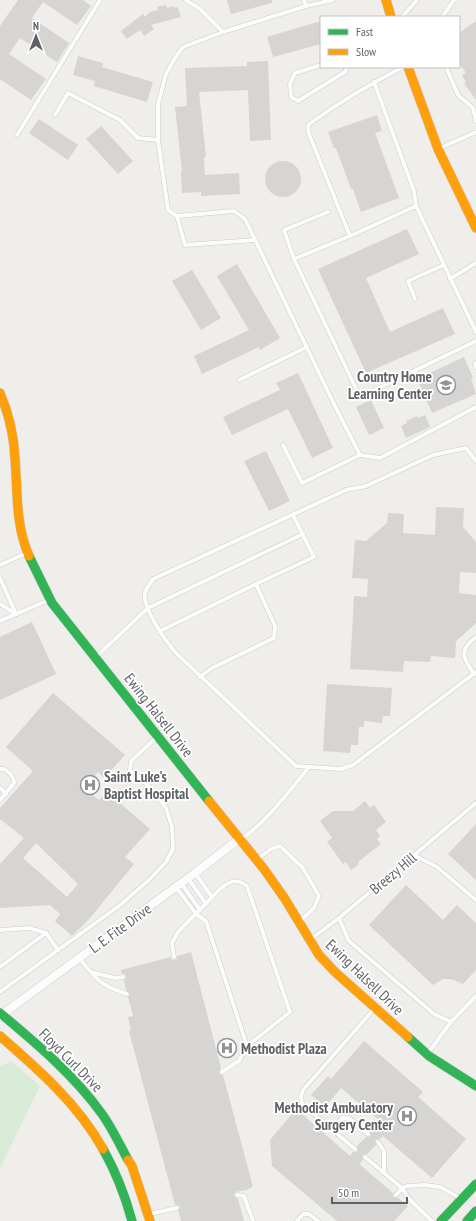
<svg xmlns="http://www.w3.org/2000/svg" width="476" height="1221" viewBox="0 0 476 1221" font-family="'PT Sans Narrow',sans-serif">
<style>
.green{fill:#d8ebd6}
.building{fill:#d6d5d3;fill-rule:evenodd}
.lines{fill:none;stroke-linecap:round;stroke-linejoin:round}
.lane-casing{stroke:#cbcccc;stroke-width:5}
.street-casing{stroke:#cbcccc;stroke-width:9}
.fast-casing{stroke:#cacacb;stroke-width:10}
.slow-casing{stroke:#cacacb;stroke-width:10}
.lane{stroke:#fdfcfc;stroke-width:4}
.street{stroke:#fdfcfc;stroke-width:8}
.fast{stroke:#30b455;stroke-width:9}
.slow{stroke:#ff9f0a;stroke-width:9}
.labels{text-anchor:middle;dominant-baseline:central;stroke-width:3.5;stroke-linejoin:round;paint-order:stroke}
.poi-label{font-size:15px;font-weight:bold;fill:#5f6368;stroke:#fff;text-anchor:end}
.street-label{font-size:15px;fill:#5f6368;stroke:#fff}
</style>
<rect width="100%" height="100%" fill="#efeeea"/>
<polygon class="green" points="11,1061 40,1086 0,1168 0,1067"/>
<g class="building">
<polygon points="18,0 83,0 91,6 77,25 43,2 32,18 69,43 57,62 20,38 9,54 46,79 31,100 0,79 0,26"/>
<polygon points="227,0 272,0 272,3 231,14"/>
<polygon points="166,5 167,8 173,6 174,8 178,7 181,17 151,25 154,29 144,36 140,30 127,39 121,31 143,14 145,17 150,12 158,10 157,7"/>
<polygon points="321,21 321,44 273,57 267,37"/>
<polygon points="476,21 476,100 464,83 466,82 462,75 466,73 459,63 459,33"/>
<polygon points="78,56 103,63 102,67 153,82 147,102 94,86 95,81 73,75"/>
<polygon points="268,61 271,140 250,141 248,90 199,92 206,157 204,157 205,175 239,173 240,194 201,196 201,192 182,193 181,172 182,172 175,107 187,106 185,68 247,66 247,62"/>
<polygon points="377,115 382,131 375,133 399,198 361,212 353,189 351,189 336,148 334,148 328,132"/>
<polygon points="39,119 78,145 68,160 29,133"/>
<polygon points="101,126 133,161 118,174 86,139"/>
<circle cx="283" cy="179" r="18"/>
<polygon points="407,229 419,254 366,278 390,332 443,308 455,334 366,373 318,269"/>
<polygon points="237,264 280,338 260,350 259,347 202,374 194,356 249,330 217,276"/>
<polygon points="192,270 221,318 201,330 172,281"/>
<polygon points="464,357 473,378 471,379 476,394 432,413 417,379"/>
<polygon points="298,373 333,448 312,458 288,409 232,435 223,417 280,390 276,383"/>
<polygon points="371,400 384,428 369,435 356,407"/>
<polygon points="425,415 430,427 406,438 401,426 407,423 406,421 417,416 418,418"/>
<polygon points="266,451 290,501 269,511 244,461"/>
<polygon points="436,507 464,508 463,527 476,542 476,573 460,572 459,593 476,595 476,623 456,641 455,658 431,656 430,662 404,661 403,672 350,669 354,596 367,597 368,579 352,578 355,540 366,541 387,523 388,513 404,514 403,533 435,535"/>
<polygon points="32,622 56,674 0,700 0,637"/>
<polygon points="327,684 392,688 390,716 383,716 382,723 364,721 364,727 359,727 358,745 351,745 350,753 323,751"/>
<path d="M53,693L125,755L104,778L98,772L83,788L99,800L107,792L150,829L125,857L134,864L90,918L72,936L55,921L60,914L50,905L0,908V864L24,838L0,819V808L33,771L6,747ZM36,843L78,884L67,897L23,858Z"/>
<polygon points="365,801 370,808 374,805 386,822 376,830 380,836 377,839 381,844 358,862 359,864 351,870 346,862 343,864 327,842 332,838 320,821 333,811 353,811"/>
<polygon points="476,824 476,880 448,854"/>
<polygon points="406,885 443,920 457,905 476,923 476,970 463,984 454,980 449,979 443,979 433,985 369,925"/>
<polygon points="191,952 221,1068 219,1073 220,1075 223,1075 253,1187 246,1190 236,1192 234,1194 235,1197 238,1199 244,1221 181,1221 178,1211 180,1207 178,1205 175,1205 129,1031 131,1030 128,1017 133,1016 128,997 130,994 126,990 124,980 126,979 126,976 125,974 122,974 121,970 171,957 172,960 175,960 177,959 177,956"/>
<polygon points="364,1041 423,1092 418,1097 466,1139 432,1178 383,1136 380,1139 377,1139 375,1140 376,1145 367,1154 363,1154 362,1157 363,1160 359,1164 393,1193 393,1197 396,1198 398,1198 408,1206 394,1221 337,1221 272,1166 270,1140 296,1109 350,1156 353,1152 357,1152 358,1149 357,1146 366,1137 369,1137 371,1136 370,1132 380,1121 341,1088 325,1107 311,1095 328,1076 331,1079"/>
</g>
<g class="lines">
<defs>
<g id="lane">
<polyline points="186,0 200,9 223,32"/>
<polyline points="304,0 306,6 333,0"/>
<polyline points="402,17 417,0"/>
<polyline points="442,17 454,0"/>
<polyline points="321,65 295,73 290,84 291,97 298,101 345,72 347,67"/>
<path d="M403,67C370,84 338,103 308,125L309,134L350,236L416,206L476,332"/>
<polyline points="446,67 458,95 473,108 476,121"/>
<polyline points="374,82 414,191 416,206"/>
<polyline points="55,115 68,93 120,120 138,138 158,140 168,210 177,216 234,211 245,219 334,404 360,455 380,458 476,407"/>
<polyline points="17,135 100,0"/>
<polyline points="158,140 158,104 166,74 175,58 183,47 223,32 306,6"/>
<polyline points="440,148 476,132"/>
<polyline points="177,216 185,245 255,240"/>
<polyline points="350,236 294,259 360,397 476,341"/>
<polyline points="294,259 284,230 328,212"/>
<polyline points="450,279 476,263"/>
<polyline points="415,299 408,281 444,265"/>
<polyline points="476,363 475,364 476,367"/>
<polyline points="239,380 307,347"/>
<polyline points="283,445 302,483 360,455"/>
<path d="M476,461L466,448L433,455L366,486L346,490L153,579C151,583 146,588 145,593C142,608 167,643 177,654L296,766L341,769L353,765L476,672"/>
<polyline points="0,565 27,553"/>
<polyline points="0,578 16,614"/>
<polyline points="256,584 314,557 293,515"/>
<polyline points="0,604 16,614"/>
<polyline points="0,621 49,600"/>
<polyline points="160,631 256,584 275,626 274,638 212,668 200,677"/>
<polyline points="97,656 148,608 303,534"/>
<path d="M474,674C463,657 458,651 476,637"/>
<path d="M0,769H4C9,772 14,776 14,783L1,799"/>
<polyline points="0,788 6,794"/>
<path d="M241,838C259,831 295,784 309,767"/>
<polyline points="414,855 437,867 476,900"/>
<polyline points="259,858 271,849 280,846 303,868 319,896 314,908 300,921"/>
<polyline points="195,873 212,897"/>
<polyline points="188,878 206,904"/>
<polyline points="181,883 200,910"/>
<polyline points="176,887 196,914 206,921 247,1046"/>
<polyline points="339,918 349,941 434,1014 451,1022 428,1053"/>
<polyline points="0,930 29,928 46,933 58,950"/>
<polyline points="311,939 339,918 476,803"/>
<path d="M174,957L172,943L178,932L221,888C231,881 236,878 247,886L290,1012L247,1046L239,1061L222,1072"/>
<path d="M79,958C96,979 101,986 127,994"/>
<polyline points="0,967 46,933"/>
<polyline points="91,972 115,978 123,977"/>
<polyline points="0,992 119,906 149,880 166,862 173,849 172,827 166,808 150,787 130,770 131,761 158,736"/>
<polyline points="451,1022 476,996"/>
<polyline points="332,1129 342,1118 349,1118 368,1134"/>
<polyline points="378,1142 384,1151 384,1173"/>
<polyline points="355,1149 302,1104 301,1096 303,1090 374,1009"/>
<polyline points="365,1157 402,1188 410,1200 432,1221"/>
<polyline points="237,1195 244,1196 253,1221"/>
<polyline points="396,1195 402,1188 407,1186 425,1185 440,1187 460,1198"/>
<polyline points="149,1214 177,1208"/>
<polyline points="297,1221 303,1214 309,1214 318,1221"/>
</g>
<polyline id="street" points="0,1016 195,873 239,839"/>
<g id="fast">
<polyline points="29,556 52,603 209,801"/>
<path d="M0,1013C37,1044 74,1075 102,1114C112,1128 120,1145 128,1160"/>
<polyline points="408,1037 429,1056 476,1086"/>
<path d="M103,1149C116,1172 125,1195 132,1221"/>
<polyline points="441,1221 476,1184"/>
<polyline points="467,1221 476,1211"/>
</g>
<g id="slow">
<polyline points="386,0 391,17"/>
<polyline points="408,67 438,149 476,228"/>
<path d="M0,393C9,414 14,436 15,459C18,493 15,523 29,556"/>
<polyline points="209,801 264,869 285,899 319,955 335,972 408,1037"/>
<path d="M0,1036C38,1069 78,1104 103,1149"/>
<polyline points="128,1160 132,1166 150,1221"/>
</g>
</defs>
<use href="#lane" class="lane-casing"/>
<use href="#street" class="street-casing"/>
<use href="#fast" class="fast-casing"/>
<use href="#slow" class="slow-casing"/>
<use href="#lane" class="lane"/>
<use href="#street" class="street"/>
<use href="#fast" class="fast"/>
<use href="#slow" class="slow"/>
</g>
<defs>
<symbol id="school-ring" viewBox="-11 -11 22 22"><circle r="9.5" fill="#fff" stroke="#919496" stroke-width="1.5"/><path d="M0-5L7-2L0 1L-7-2ZM-4 1L0 2.5L4 1V4Q0 6-4 4Z" fill="#919496"/></symbol>
<symbol id="hospital-ring" viewBox="-11 -11 22 22"><circle r="9.5" fill="#fff" stroke="#919496" stroke-width="1.5"/><path d="M-5-5h3v3.5h4V-5h3V5h-3V1.5h-4V5h-3Z" fill="#919496"/></symbol>
</defs>
<g fill-rule="evenodd">
<use href="#school-ring" x="435" y="374" width="22" height="22"/>
<use href="#hospital-ring" x="79" y="774" width="22" height="22"/>
<use href="#hospital-ring" x="216" y="1037" width="22" height="22"/>
<use href="#hospital-ring" x="396" y="1105" width="22" height="22"/>
</g>
<g class="labels">
<g class="poi-label">
<text x="432" y="376">Country Home<tspan x="432" dy="17">Learning Center</tspan></text>
<text x="104" y="776" text-anchor="start">Saint Luke's<tspan x="104" dy="17">Baptist Hospital</tspan></text>
<text x="241" y="1048" text-anchor="start">Methodist Plaza</text>
<text x="393" y="1107">Methodist Ambulatory<tspan x="393" dy="17">Surgery Center</tspan></text>
</g>
<g class="street-label">
<text transform="translate(159 715) rotate(52)">Ewing Halsell Drive</text>
<text transform="translate(393 873) rotate(-40)">Breezy Hill</text>
<text transform="translate(120 928) rotate(-36)">L. E. Fite Drive</text>
<text transform="translate(365 977) rotate(44)">Ewing Halsell Drive</text>
<text transform="translate(71 1060) rotate(45)">Floyd Curl Drive</text>
</g>
</g>
<rect x="320" y="16" width="140" height="52" fill="#ffffff" stroke="#bfc1c3"/>
<rect x="328" y="29" width="20" height="6" fill="#30b455" stroke="#bfc1c3"/>
<text x="356" y="36" font-size="12" fill="#5f6368">Fast</text>
<rect x="328" y="49" width="20" height="6" fill="#ff9f0a" stroke="#bfc1c3"/>
<text x="356" y="56" font-size="12" fill="#5f6368">Slow</text>
<g transform="translate(36 36)" stroke="#ffffff" stroke-width="3" paint-order="stroke">
<path d="M0-3L7 15L0 10L-7 15Z" fill="#5f6368"/>
<text y="-6" font-size="11" font-weight="bold" text-anchor="middle" fill="#5f6368">N</text>
</g>
<path d="M332 1197v6h75v-6" fill="none" stroke="#5f6368" stroke-width="2"/>
<text x="338" y="1197" font-size="12" fill="#5f6368" stroke="#ffffff" stroke-width="3" paint-order="stroke">50 m</text>
</svg>
